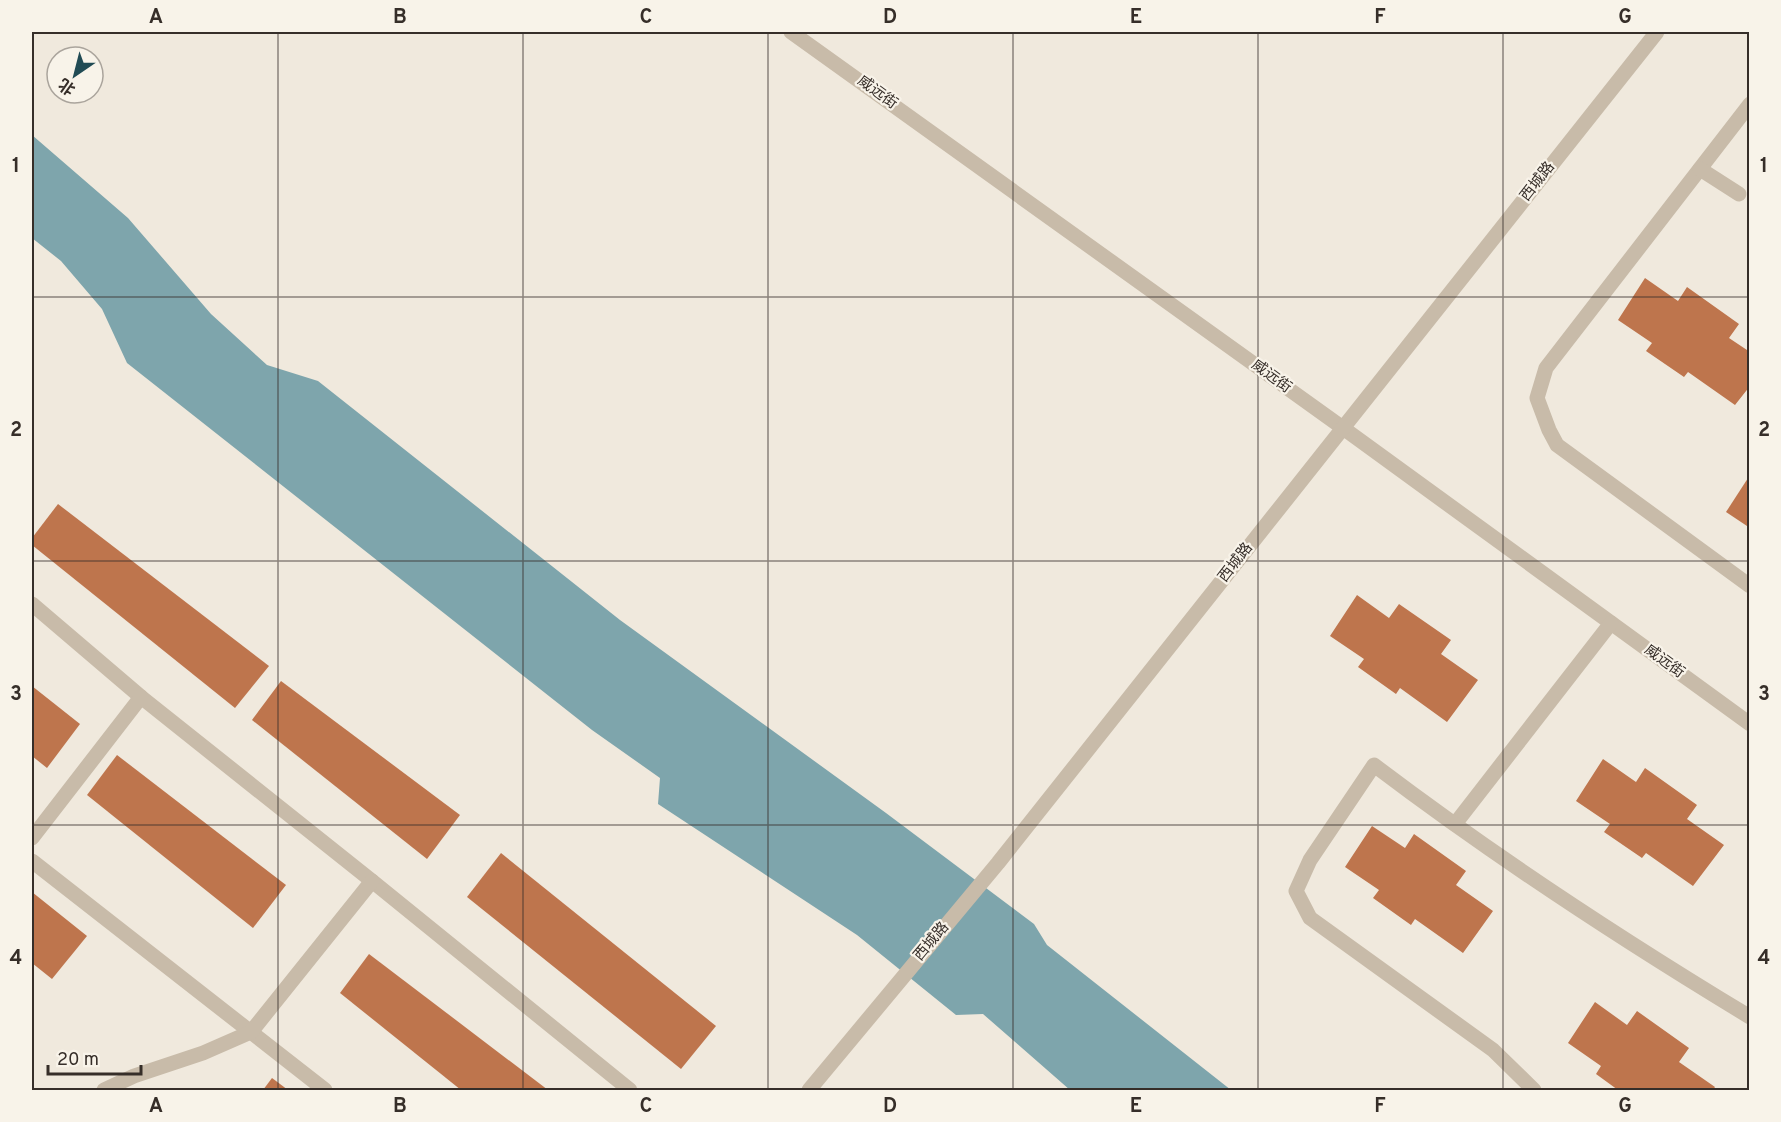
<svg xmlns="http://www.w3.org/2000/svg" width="1781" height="1122" viewBox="0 0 1781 1122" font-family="Overpass,'Noto Sans SC',sans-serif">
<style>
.water{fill:#7ea5ac}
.building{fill:#be754d}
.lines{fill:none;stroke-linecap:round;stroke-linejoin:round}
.minor{stroke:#c8bba9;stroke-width:15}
.grid{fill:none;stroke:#362e29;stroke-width:1.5;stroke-opacity:0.55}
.labels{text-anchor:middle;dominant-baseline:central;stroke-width:4.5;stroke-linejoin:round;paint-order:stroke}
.street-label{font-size:15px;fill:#362e29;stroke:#f8f3e9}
.neatline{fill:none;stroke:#362e29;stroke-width:2}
.grid-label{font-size:20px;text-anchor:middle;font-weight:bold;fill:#362e29}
</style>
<rect width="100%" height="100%" fill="#f0e9dd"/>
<polygon class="water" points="32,135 128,218 211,314 267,365 318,381 620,620 886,813 1034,924 1047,945 1231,1090 1070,1090 983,1014 956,1015 857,935 658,804 660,778 592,730 127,363 102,309 61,261 32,238"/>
<g class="building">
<polygon points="1645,278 1678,301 1687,287 1739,324 1729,338 1750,352 1750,386 1735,405 1688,372 1684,377 1646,351 1652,343 1618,320"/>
<polygon points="1750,475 1750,528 1726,512"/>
<polygon points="58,504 269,666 235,708 32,545 32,538"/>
<polygon points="1357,595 1389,618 1399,604 1451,640 1441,654 1478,680 1447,722 1400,688 1396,694 1358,667 1364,659 1330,636"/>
<polygon points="281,681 460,815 427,859 252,720"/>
<polygon points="32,686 80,724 47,768 32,756"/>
<polygon points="117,755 286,885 253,928 87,795"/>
<polygon points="1603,759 1636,782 1645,768 1697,805 1687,819 1724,845 1693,886 1646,853 1642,858 1604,832 1610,824 1576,801"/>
<polygon points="1372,826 1405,848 1414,834 1466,871 1456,885 1493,911 1463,953 1415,919 1411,925 1373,898 1379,890 1345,867"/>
<polygon points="501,853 716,1026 681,1069 467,897"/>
<polygon points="32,892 87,936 52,979 32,963"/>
<polygon points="369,954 548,1090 461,1090 340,993"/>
<polygon points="1595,1002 1627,1025 1637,1011 1689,1048 1679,1062 1715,1087 1713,1090 1618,1090 1596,1074 1601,1066 1568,1043"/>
<polygon points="272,1078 288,1090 263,1090"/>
</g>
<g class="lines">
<g class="minor">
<polyline points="791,32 1343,428 1750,724"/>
<polyline points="1750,104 1546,368 1537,398 1549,430 1557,445 1750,586"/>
<polyline points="1700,169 1739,194"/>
<polyline points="32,604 141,697 372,881 630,1090"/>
<polyline points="1455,824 1611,623"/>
<polyline points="32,838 141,697"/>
<polyline points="32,861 325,1090"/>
<polyline points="104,1090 134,1076 203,1053 251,1032 372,881"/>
<polyline points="809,1090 998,863 1657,32"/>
<path d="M1534,1090L1493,1050L1310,918L1296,891L1310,860L1374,765C1494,856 1621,939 1750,1017"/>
</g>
</g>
<path class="grid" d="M278,32V1090M523,32V1090M768,32V1090M1013,32V1090M1258,32V1090M1503,32V1090M32,297H1750M32,561H1750M32,825H1750"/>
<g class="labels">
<g class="street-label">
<text transform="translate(877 93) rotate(36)">威远街</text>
<text transform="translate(1538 182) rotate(-52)">西城路</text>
<text transform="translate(1271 377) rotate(36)">威远街</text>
<text transform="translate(1236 563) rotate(-52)">西城路</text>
<text transform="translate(1664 662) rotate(36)">威远街</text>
<text transform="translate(932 942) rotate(-50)">西城路</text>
</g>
</g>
<rect width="1781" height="1122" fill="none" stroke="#f8f3e9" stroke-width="66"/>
<g transform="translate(75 75) rotate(215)"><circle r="28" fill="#f8f3e9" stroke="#aaa49c" stroke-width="1.5"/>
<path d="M0-4.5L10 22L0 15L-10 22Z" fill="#214b54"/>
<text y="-9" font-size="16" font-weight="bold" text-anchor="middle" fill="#362e29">北</text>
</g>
<path d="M48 1065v9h93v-9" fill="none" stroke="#362e29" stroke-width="3"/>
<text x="57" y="1065" font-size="18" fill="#362e29" stroke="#f8f3e9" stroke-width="4.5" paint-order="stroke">20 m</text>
<rect x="33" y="33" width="1715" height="1056" class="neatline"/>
<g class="grid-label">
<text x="156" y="23">A</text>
<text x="400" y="23">B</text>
<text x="646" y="23">C</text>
<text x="890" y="23">D</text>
<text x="1136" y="23">E</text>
<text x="1380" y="23">F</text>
<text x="1625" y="23">G</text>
<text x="16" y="172">1</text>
<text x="1764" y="172">1</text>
<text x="16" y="436">2</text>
<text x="1764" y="436">2</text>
<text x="16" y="700">3</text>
<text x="1764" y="700">3</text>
<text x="16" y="964">4</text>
<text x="1764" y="964">4</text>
<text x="156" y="1112">A</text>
<text x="400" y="1112">B</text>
<text x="646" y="1112">C</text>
<text x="890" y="1112">D</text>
<text x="1136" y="1112">E</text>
<text x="1380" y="1112">F</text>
<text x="1625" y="1112">G</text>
</g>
</svg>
